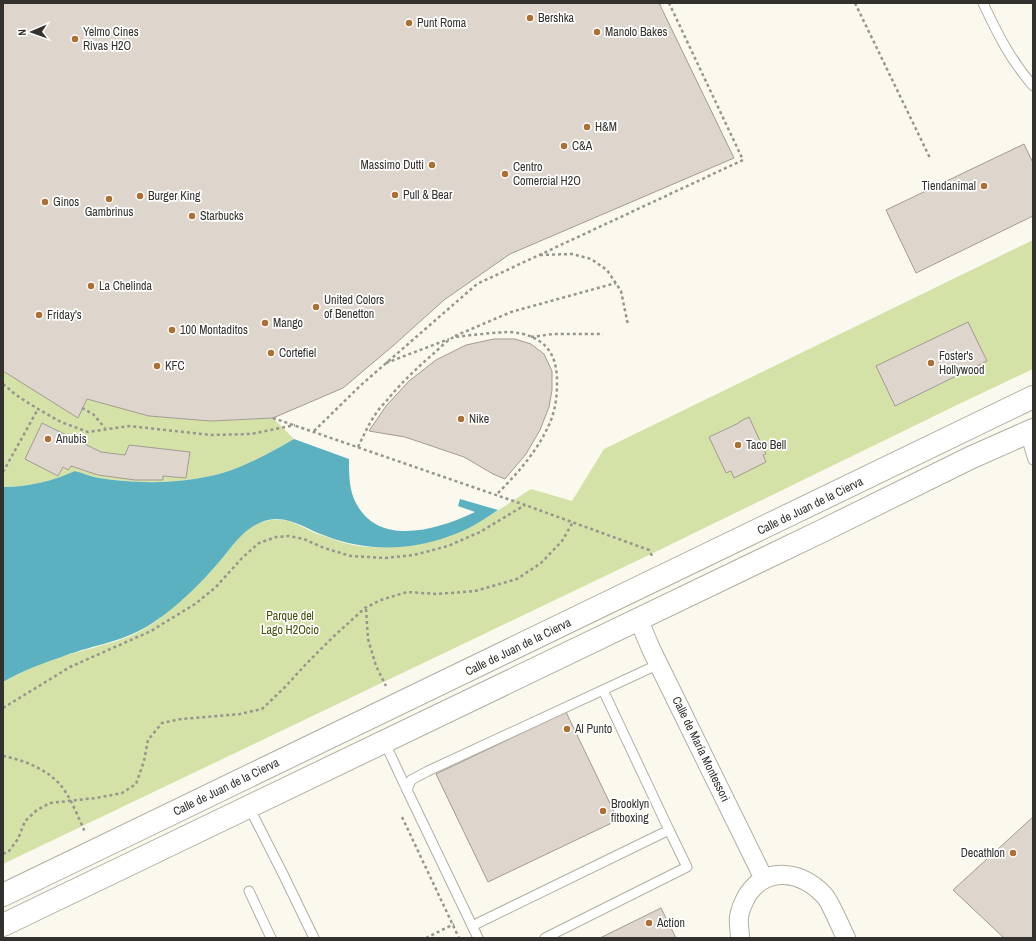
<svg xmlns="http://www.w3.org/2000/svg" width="1036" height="941" viewBox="0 0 1036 941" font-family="'Archivo Narrow',sans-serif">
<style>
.green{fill:#d4e1a7}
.water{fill:#5cb1c1}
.building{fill:#ded6cd;stroke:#a39b93}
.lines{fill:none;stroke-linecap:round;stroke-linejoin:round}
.service-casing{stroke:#b1afa5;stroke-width:11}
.minor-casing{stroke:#b1afa5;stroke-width:20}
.tertiary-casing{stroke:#b1afa5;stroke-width:24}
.path{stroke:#97968e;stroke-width:2.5;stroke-dasharray:3 3;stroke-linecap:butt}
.service{stroke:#fff;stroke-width:9}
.minor{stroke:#fff;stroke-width:18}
.tertiary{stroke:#fff;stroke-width:22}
.poi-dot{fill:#ac7132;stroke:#fff;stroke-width:1.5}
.labels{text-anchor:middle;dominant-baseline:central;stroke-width:3.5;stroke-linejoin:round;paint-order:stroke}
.poi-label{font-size:12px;fill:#32312d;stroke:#fff;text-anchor:start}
.street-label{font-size:12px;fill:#32312d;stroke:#fff}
.park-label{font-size:12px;fill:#444f03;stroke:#fff}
</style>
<rect width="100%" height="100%" fill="#fbf9ee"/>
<g class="green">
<path d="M1033,240V369L959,404L651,554L3,864V682C21,672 47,660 67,655C97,646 130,641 156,621C178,603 199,584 218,563C228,552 236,539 248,529C253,525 264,521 270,520C288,517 300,526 315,533C324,536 333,539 341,542C357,547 375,548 392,547C452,544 483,520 531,489L572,501L604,449Z"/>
<path d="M3,371L78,417L87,399L150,416L211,421L273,418L294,439C275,450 257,460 237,468C197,484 141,485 99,478C91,477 83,474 76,471C53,481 28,487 3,487Z"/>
</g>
<path class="water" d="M294,439L349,459C349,472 349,487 354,499C376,549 437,530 475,512L458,506L460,499L498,510C482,521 466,531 447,537C408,551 364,551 326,536C307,530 289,515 268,520C244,526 234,545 219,562C200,584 178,606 154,622C125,642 96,644 64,656C43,663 22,671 3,682V487C28,487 53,481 75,471C83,473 91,477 99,478C141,485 197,484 237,468C257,460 275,450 294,439Z"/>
<g class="building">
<polygon points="3,3 659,3 734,158 510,254 444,300 394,345 343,388 273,418 211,421 149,416 87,399 78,418 3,371"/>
<polygon points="1024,144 1033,163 1033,216 916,273 886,210"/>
<polygon points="968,322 987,361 895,406 876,366"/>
<polygon points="494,339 515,339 531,344 544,354 552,371 552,390 549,407 540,430 526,454 505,479 493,474 464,457 405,437 369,431 386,406 409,381 436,360 466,345"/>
<polygon points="749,417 766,454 763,455 766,462 734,478 731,471 726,473 709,437 739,423 739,422"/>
<polygon points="42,423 101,452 125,455 129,445 190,452 186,478 163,476 163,480 135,480 98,475 71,466 68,470 63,467 58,476 25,459"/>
<polygon points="566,712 618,820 488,882 436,774"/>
<polygon points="1033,817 1033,938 1004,938 953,890"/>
<polygon points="661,908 676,938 600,938"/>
</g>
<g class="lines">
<defs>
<g id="service">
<path d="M983,3C998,35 1010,59 1033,86"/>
<polyline points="1025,433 1033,460"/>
<polyline points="603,690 669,830"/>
<polyline points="384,741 407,790"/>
<polyline points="249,807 283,874 314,938"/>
<polyline points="249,891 271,938"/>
<polyline points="472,926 669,830 687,867 545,938"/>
<polyline points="478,938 407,790 411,780 428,771 659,664"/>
</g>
<g id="minor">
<polyline points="638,618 651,649 764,879"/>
<path d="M740,938C740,931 738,923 739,917C740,909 744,901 748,894C768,865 802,872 824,895C830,901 841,928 846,938"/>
</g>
<g id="tertiary">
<polyline points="3,895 1033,397"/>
<polyline points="3,925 822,531 970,458 1033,430"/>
</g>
</defs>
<use href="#service" class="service-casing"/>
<use href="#minor" class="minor-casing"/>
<use href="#tertiary" class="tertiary-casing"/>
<g class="path">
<polyline points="855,3 930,158"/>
<polyline points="659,4 661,3"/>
<polyline points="540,255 572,254 591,259 607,270 621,291 628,325"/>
<polyline points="455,336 511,312 616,283"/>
<polyline points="531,337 553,334 603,334"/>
<polyline points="386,363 449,339"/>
<polyline points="3,384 16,395 38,409 61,422 88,432 129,426 211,435 251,434 295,425"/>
<polyline points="82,408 93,414 105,428"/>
<polyline points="273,418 525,505 649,550 653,558"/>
<polyline points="314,431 361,385 477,284 743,160 669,3"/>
<path d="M358,447C364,435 369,423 377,412C380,407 385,403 388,399C402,382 417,368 433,354C439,349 445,342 452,338C456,336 502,332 509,332C542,334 558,351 557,384C557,401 554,416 546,431C534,455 515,476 496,495"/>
<polyline points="3,472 38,409"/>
<polyline points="366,609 368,639 376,666 386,686"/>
<polyline points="3,708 70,667 151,631 195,604 216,587 242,558 259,543 276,537 289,536 304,539 324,548 351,556 385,558 414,555 448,546 480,532 525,505"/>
<path d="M3,756C24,760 49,770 62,787C72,800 78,817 85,832"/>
<polyline points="402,817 459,938"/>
<polyline points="3,854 9,851 18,839 25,821 37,810 50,803 96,798 122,793 136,784 144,761 148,740 162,723 181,719 240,714 262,709 285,687 307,663 334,636 365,608 381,600 407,592 437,594 475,591 517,579 541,563 562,541 573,522"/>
<polyline points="426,938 454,924"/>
</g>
<use href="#service" class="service"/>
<use href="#minor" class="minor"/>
<use href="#tertiary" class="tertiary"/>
</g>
<g class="poi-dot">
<circle cx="530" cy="18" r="4"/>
<circle cx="409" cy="23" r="4"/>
<circle cx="597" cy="32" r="4"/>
<circle cx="75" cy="39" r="4"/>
<circle cx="587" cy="127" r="4"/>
<circle cx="564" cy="146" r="4"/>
<circle cx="432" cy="165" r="4"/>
<circle cx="505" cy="174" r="4"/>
<circle cx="984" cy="186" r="4"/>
<circle cx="395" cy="195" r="4"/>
<circle cx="140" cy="196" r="4"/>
<circle cx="109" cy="199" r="4"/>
<circle cx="45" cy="202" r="4"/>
<circle cx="192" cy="216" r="4"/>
<circle cx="91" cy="286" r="4"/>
<circle cx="316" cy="307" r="4"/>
<circle cx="39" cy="315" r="4"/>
<circle cx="265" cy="323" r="4"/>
<circle cx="172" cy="330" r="4"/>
<circle cx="271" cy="353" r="4"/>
<circle cx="931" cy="363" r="4"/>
<circle cx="157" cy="366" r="4"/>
<circle cx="461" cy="419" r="4"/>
<circle cx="48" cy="439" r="4"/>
<circle cx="738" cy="445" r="4"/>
<circle cx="567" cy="729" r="4"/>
<circle cx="603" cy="811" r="4"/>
<circle cx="1013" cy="853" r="4"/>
<circle cx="649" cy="923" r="4"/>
</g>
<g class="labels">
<g class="poi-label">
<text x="538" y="18">Bershka</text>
<text x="417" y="23">Punt Roma</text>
<text x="83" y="32">Yelmo Cines<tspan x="83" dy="14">Rivas H2O</tspan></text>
<text x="605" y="32">Manolo Bakes</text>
<text x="595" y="127">H&amp;M</text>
<text x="572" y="146">C&amp;A</text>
<text x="424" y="165" text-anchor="end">Massimo Dutti</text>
<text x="513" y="167">Centro<tspan x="513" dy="14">Comercial H2O</tspan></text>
<text x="976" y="186" text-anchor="end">Tiendanimal</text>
<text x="403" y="195">Pull &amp; Bear</text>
<text x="148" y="196">Burger King</text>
<text x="53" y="202">Ginos</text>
<text x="109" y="212" text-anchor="middle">Gambrinus</text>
<text x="200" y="216">Starbucks</text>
<text x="99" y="286">La Chelinda</text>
<text x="324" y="300">United Colors<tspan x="324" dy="14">of Benetton</tspan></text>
<text x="47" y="315">Friday's</text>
<text x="273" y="323">Mango</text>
<text x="180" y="330">100 Montaditos</text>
<text x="279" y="353">Cortefiel</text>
<text x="939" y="356">Foster's<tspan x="939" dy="14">Hollywood</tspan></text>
<text x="165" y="366">KFC</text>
<text x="469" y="419">Nike</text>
<text x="56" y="439">Anubis</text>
<text x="746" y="445">Taco Bell</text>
<text x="575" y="729">Al Punto</text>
<text x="611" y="804">Brooklyn<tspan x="611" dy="14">fitboxing</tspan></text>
<text x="1005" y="853" text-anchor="end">Decathlon</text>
<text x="657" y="923">Action</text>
</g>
<g class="street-label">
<text transform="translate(810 506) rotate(-26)">Calle de Juan de la Cierva</text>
<text transform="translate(518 647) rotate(-26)">Calle de Juan de la Cierva</text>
<text transform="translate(701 749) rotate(64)">Calle de María Montessori</text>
<text transform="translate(226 787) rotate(-26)">Calle de Juan de la Cierva</text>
</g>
<g class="park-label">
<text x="290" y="616">Parque del<tspan x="290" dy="14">Lago H2Ocio</tspan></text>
</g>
</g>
<rect width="1036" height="941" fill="none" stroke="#32312d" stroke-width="8"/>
<g transform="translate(32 32) rotate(268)" stroke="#ffffff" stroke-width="3" paint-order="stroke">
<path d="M0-3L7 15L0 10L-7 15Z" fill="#32312d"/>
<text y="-6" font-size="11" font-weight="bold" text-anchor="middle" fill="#32312d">N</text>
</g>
</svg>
